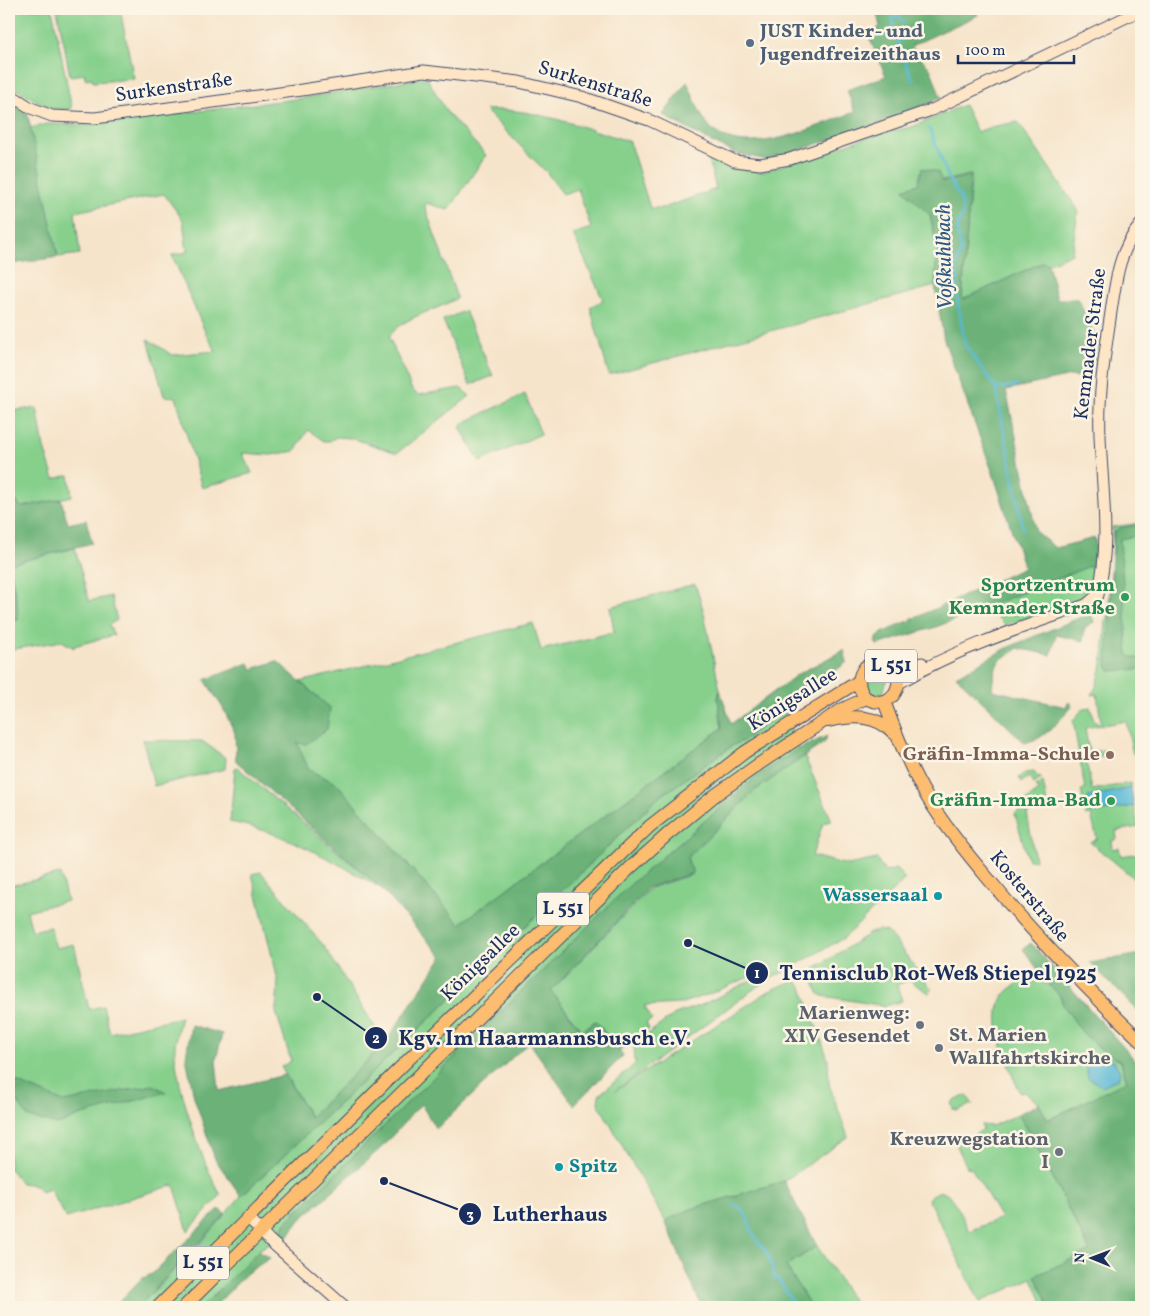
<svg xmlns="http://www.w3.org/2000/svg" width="1150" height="1316" viewBox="0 0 1150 1316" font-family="Vollkorn,serif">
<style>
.green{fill:#86d08c;stroke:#508075}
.forest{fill:#6cb278;stroke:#44706b}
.water{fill:#57b8d6;stroke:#39749a}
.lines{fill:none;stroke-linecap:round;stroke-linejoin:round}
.stream{stroke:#57b8d6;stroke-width:2.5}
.secondary-casing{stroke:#3c4a6e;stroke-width:13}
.primary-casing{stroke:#3c4a6e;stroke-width:14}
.secondary{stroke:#fee5c5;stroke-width:11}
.primary{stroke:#fcbd6f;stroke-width:12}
.service-dot{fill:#5c6f8a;stroke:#fcf5e5;stroke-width:2}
.leisure-dot{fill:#2e9e5b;stroke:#fcf5e5;stroke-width:2}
.education-dot{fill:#8d6e63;stroke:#fcf5e5;stroke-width:2}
.culture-dot{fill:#0f9aa8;stroke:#fcf5e5;stroke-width:2}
.worship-dot{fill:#6b7280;stroke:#fcf5e5;stroke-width:2}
.labels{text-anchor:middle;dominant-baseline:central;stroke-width:5;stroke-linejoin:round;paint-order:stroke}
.shield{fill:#fcf5e5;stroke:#5e6a86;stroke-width:1}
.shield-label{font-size:19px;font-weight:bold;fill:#1b2f5e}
.service-label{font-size:20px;font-weight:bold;fill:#4e5e75;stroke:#fcf5e5;text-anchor:start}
.street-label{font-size:20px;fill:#1b2f5e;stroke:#fcf5e5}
.leisure-label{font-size:20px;font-weight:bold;fill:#27864d;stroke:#fcf5e5;text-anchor:end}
.education-label{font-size:20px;font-weight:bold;fill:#785e54;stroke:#fcf5e5;text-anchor:end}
.culture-label{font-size:20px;font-weight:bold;fill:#0d838f;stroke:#fcf5e5;text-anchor:end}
.worship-label{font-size:20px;font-weight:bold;fill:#5b616d;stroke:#fcf5e5;text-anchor:end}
.water-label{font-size:21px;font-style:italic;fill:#2d5882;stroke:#fcf5e5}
.leader{fill:none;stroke:#1b2f5e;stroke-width:2}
.callout-dot{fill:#1b2f5e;stroke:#fcf5e5;stroke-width:2}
.mark-label{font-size:15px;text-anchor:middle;font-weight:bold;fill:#fff}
.callout-label{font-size:21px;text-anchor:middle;font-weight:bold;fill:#1b2f5e;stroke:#fcf5e5;stroke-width:5;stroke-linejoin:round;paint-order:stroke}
</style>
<rect width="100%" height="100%" fill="#fcf5e5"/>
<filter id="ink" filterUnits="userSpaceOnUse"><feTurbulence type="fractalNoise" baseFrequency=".02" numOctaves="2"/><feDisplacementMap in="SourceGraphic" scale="10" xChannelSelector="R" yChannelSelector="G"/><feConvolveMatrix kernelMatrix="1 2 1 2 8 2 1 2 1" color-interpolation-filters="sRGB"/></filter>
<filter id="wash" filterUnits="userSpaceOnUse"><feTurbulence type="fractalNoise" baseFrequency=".0096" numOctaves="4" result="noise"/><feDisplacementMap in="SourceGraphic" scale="20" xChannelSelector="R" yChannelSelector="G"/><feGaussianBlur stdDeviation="1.12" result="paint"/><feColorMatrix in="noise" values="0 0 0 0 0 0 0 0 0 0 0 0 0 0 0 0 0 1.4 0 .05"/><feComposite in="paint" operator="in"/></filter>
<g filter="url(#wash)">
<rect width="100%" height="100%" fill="#f6e4ca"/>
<g class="green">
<polygon points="9,9 52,9 72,109 51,109 9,85"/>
<polygon points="57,9 120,9 134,79 93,82 92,78 85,79 85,74 70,76"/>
<path d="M422,78H427L448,114L486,155L449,210L426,203L425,207L457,298C435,312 404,315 389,337L412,390L418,395L460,388L470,396L397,453L351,438L336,437L330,441H324L308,430L295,451L271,455L242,453L252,473L202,488L176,397L164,396L148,339L172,355L216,351L206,334L172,255L187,252L183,220L164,194L75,212L80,254L58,257L30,128L46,124L86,125L304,98Z"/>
<path d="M964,105L977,132L991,127L1018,122L1078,210L1072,253L1048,264L1043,262L962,300L971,175L904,189L930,215L937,247L935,286L609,375L590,307L603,300L573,234L591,228L578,189L563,194L547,173L485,110C533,107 583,128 629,141L650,208H663L716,189L708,157L735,168L762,172L878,134L912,127Z"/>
<polygon points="465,311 493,376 470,385 443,320"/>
<polygon points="525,394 541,434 480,462 460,427 467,421"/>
<polygon points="37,408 44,448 54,479 69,475 72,496 22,508 13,498 9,476 9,411"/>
<path d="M1141,523V751L1133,754L1126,721L1085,728L1089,752L1104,750L1105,756L1086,760L1092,790L1130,783L1131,788L1118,791L1120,808L1134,806L1138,827L1116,831L1117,839L1112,841L1113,849L1119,848L1121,856L1141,853V884L1090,842L1097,839L1091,815L1086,816L1081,790L1085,789L1073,720L1084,708L1090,707L1095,723L1101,722L1097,694L1092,695C1104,673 1104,645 1106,620L1108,619L1113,543L1112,527Z"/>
<polygon points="75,548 89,601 111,596 117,620 109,625 114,635 74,646 74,648 62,641 9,650 9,622 18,620 17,603 9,564"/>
<polygon points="1097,563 1094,596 1005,625 994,614 972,612"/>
<polygon points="695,584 703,609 720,690 718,698 722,728 460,924 337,784 309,770 297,743 306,743 330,708 300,682 533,623 541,650 614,632 610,607"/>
<polygon points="875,673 881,673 887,679 882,697 871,695 863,684"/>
<polygon points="784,708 798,749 755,778 631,884 286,1222 280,1235 258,1251 202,1307 138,1307 198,1246 241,1196 422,1026 658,798 735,744 743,741"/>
<polygon points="143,740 202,741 226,758 225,769 154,786"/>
<polygon points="804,755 832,821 823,823 812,856 848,865 877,859 885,872 896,869 905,879 844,938 758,986 615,1091 769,991 795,980 802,987 828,1059 829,1084 848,1137 784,1181 691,1209 665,1221 598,1103 599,1095 635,1064 634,1044 675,1014 704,1004 755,978 754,975 707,995 679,1004 644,1006 652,1019 646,1023 649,1029 620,1051 595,1021 582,1031 551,991 650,888 693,874 687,858 756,790"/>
<path d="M237,767L381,888C333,861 285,832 230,822L235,768Z"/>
<polygon points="1034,772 1038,778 1040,777 1041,779 1034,784 1029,777 1022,782 1019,778 1025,773"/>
<polygon points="1043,782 1048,809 1027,813 1035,860 1028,860 1015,814 1026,804 1024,802 1039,791 1036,787"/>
<polygon points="261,872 324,946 385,1043 310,1117 281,1067 291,1061 276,1012 278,981 252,874"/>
<path d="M60,874L67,901L27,911L32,931L50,927L56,948L74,944L89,1009L103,1006L110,1033L181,1017C178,1029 174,1043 175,1055C178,1089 203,1167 221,1195L188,1231L174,1185L66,1218L50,1189L41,1192L36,1185L21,1183L9,1168V886Z"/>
<polygon points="879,930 888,932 932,989 929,993 909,980 897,985 902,1001 885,1006 823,996 818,993 813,979 815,968 870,933"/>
<path d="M1035,979C1049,984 1060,990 1063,1005L1096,1046L1121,1062L1127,1082L1047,1120L1039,1104L1025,1092L1020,1093C1004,1055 972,989 1035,979Z"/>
<polygon points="966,1095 973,1104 958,1110 953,1109 951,1103"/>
<path d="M1018,1114L1028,1130L1090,1251L1035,1276L1050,1307H1044L1032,1278L980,1302L928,1199C947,1175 963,1218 969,1231L1001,1218L972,1169L967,1167L956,1144L983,1130L981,1125L992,1126Z"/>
<polygon points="817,1246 853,1301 863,1307 811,1307 786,1266"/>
</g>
<g class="forest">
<path d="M876,9H975L978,15L911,46L931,70L941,98L894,119L768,160L738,154L709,141L663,115L687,82C694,96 699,116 710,127C743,163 818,125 855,112L847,90L886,76L868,35L880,27Z"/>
<polygon points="9,101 24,109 28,116 58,257 11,264"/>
<polygon points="922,168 938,172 942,182 971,175 962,300 1043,262 1048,264 1057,299 1078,299 1099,342 1091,378 1071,376 1006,390 1036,532 1055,548 1095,538 1097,563 936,627 877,645 875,641 880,634 1024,568 994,476 944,340 935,286 937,247 930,215 903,189 918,184"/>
<polygon points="9,476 13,498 22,507 61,499 68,524 86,520 92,543 9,564"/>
<polygon points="1141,524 1141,535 1120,539 1128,656 1141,659 1141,669 1110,671 1107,665 1114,532 1120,528"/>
<polygon points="9,566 17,603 18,620 9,622"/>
<path d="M1091,613L1094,622L1085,627L1083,641L1056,635L1051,655L1017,648C1013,654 1010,653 1004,657C994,663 993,679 992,690L1066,707L1068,702L1071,704L1072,707L1050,730L1039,738L1025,743L956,676L1009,647Z"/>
<polygon points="844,650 847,662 743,741 735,744 658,798 422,1026 241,1196 215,1159 194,1097 186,1057 191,1025 222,1034 216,1060 219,1091 285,1075 310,1117 385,1043 442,957 381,888 236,761 235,733 223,708 205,680 249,663 252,669 277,661 330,708 327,729 306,744 297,743 309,770 337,784 460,924 722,728 718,698 720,690 731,724 798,674"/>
<polygon points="827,736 825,742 756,790 687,858 693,873 649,887 551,991 582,1031 596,1021 623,1056 574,1105 529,1042 436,1129 421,1104 382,1147 300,1220 286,1239 280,1235 286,1222 631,884 755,778 798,749"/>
<polygon points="1031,943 1141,1067 1141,1307 1050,1307 1035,1276 1090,1251 1028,1130 1018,1114 1039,1104 1048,1120 1127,1081 1121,1062 1105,1053 1083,1033 1063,1005 1061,997 1048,983 1023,949"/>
<polygon points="1141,954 1141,1014 1090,963"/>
<polygon points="12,1080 64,1102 153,1085 166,1092 79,1116 58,1125 28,1117 11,1092"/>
<polygon points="784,1181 817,1246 786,1266 811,1307 709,1307 705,1301 700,1303 665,1221 691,1209"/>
<polygon points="219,1209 225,1214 216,1225 138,1307 114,1307 141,1279 152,1274"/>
<polygon points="258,1251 270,1258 247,1273 214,1307 202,1307"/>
</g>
<g class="water">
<polygon points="1131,788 1134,806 1091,813 1088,797"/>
<polygon points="1107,1058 1114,1061 1120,1072 1118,1079 1102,1086 1088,1078 1086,1067 1089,1063"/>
</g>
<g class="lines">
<g class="stream">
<path d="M893,9C890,31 905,60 913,81"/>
<polyline points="893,15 899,17 904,22"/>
<polyline points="929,128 949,179 961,199 963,211 957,229 961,251 955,268 958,277 956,291 965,345 996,388 1023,529"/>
<polyline points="996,388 1018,386"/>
<polyline points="1138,1135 1141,1139"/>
<polyline points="734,1204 744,1211 755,1238 766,1251 773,1269 773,1275 781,1283 795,1307"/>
</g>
</g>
</g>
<g filter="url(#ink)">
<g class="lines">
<defs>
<g id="secondary">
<polyline points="9,94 31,108 52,116 95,118 302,90 424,71 519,82 582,97 649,120 735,161 760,164 790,159 934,109 1141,10"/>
<polyline points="896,671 922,663"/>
<path d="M899,683C957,648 1023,627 1086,605L1098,595C1111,543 1102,489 1100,436C1098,395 1105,353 1111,312C1116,279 1119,250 1141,224"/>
<polyline points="249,1218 269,1240 345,1307"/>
</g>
<g id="primary">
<path d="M884,701C896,734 909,767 927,797C945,827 968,855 991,882C1038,939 1088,990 1141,1041"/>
<path d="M828,721C853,715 876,714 895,734"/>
<polyline points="158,1307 409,1059 650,826 745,752 859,681"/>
<path d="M184,1307L630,868L668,834L714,796L759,764L841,710L866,698C899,716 913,663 877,662L865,667C857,677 857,688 866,698"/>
</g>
</defs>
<use href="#secondary" class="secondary-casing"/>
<use href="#primary" class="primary-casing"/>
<use href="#secondary" class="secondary"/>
<use href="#primary" class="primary"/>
</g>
</g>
<circle class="service-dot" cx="750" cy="43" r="5"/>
<g class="leisure-dot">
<circle cx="1125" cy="597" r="5"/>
<circle cx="1111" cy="801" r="5"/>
</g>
<circle class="education-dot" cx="1110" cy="755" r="5"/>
<g class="culture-dot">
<circle cx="938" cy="896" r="5"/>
<circle cx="559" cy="1167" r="5"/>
</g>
<g class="worship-dot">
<circle cx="920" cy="1025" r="5"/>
<circle cx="939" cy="1048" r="5"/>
<circle cx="1059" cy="1152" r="5"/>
</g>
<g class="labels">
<g class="shield">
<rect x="865" y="649.5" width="52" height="33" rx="4"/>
<rect x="537" y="892.5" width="52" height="33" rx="4"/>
<rect x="177" y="1246.5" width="52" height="33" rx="4"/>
</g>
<g class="shield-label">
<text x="891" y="666">L 551</text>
<text x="563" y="909">L 551</text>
<text x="203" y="1263">L 551</text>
</g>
<g class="service-label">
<text x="760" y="32">JUST Kinder- und<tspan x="760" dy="23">Jugendfreizeithaus</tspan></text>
</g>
<g class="street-label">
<text transform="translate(595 85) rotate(17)">Surkenstraße</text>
<text transform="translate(174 88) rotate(-8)">Surkenstraße</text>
<text transform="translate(1091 344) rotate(-83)">Kemnader Straße</text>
<text transform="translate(793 700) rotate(-32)">Königsallee</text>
<text transform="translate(1029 897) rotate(50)">Kosterstraße</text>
<text transform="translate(481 963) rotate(-44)">Königsallee</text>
</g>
<g class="leisure-label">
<text x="1115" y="586">Sportzentrum<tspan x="1115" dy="23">Kemnader Straße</tspan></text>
<text x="1101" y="801">Gräfin-Imma-Bad</text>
</g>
<g class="education-label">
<text x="1100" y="755">Gräfin-Imma-Schule</text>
</g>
<g class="culture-label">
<text x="928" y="896">Wassersaal</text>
<text x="569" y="1167" text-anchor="start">Spitz</text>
</g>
<g class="worship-label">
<text x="910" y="1014">Marienweg:<tspan x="910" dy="23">XIV Gesendet</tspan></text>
<text x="949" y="1036" text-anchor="start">St. Marien<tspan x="949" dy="23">Wallfahrtskirche</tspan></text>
<text x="1049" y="1140">Kreuzwegstation<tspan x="1049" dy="23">I</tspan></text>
</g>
<g class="water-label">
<text transform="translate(945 257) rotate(-91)">Voßkuhlbach</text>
</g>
</g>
<path class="leader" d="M688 943L757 973M317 997L376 1038M384 1181L470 1214"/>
<g class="callout-dot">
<circle cx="688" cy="943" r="5"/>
<circle cx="317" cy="997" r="5"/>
<circle cx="384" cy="1181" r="5"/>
<circle cx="757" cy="973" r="12"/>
<circle cx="376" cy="1038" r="12"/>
<circle cx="470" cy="1214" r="12"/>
</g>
<g class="mark-label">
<text x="757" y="978">1</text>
<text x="376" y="1043">2</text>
<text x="470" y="1219">3</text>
</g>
<g class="callout-label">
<text x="938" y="980">Tennisclub Rot-Weß Stiepel 1925</text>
<text x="545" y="1045">Kgv. Im Haarmannsbusch e.V.</text>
<text x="550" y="1221">Lutherhaus</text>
</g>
<rect width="1150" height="1316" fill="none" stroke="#fcf5e5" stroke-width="30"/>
<g transform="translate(1092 1258) rotate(271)" stroke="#fcf5e5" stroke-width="4" paint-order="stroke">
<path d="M0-4L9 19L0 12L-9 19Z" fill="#1b2f5e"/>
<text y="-8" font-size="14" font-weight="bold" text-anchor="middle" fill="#1b2f5e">N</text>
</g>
<path d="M958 55v8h116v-8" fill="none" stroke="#1b2f5e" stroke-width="2.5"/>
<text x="965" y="55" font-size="15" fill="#1b2f5e" stroke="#fcf5e5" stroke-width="4" paint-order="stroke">100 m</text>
</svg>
